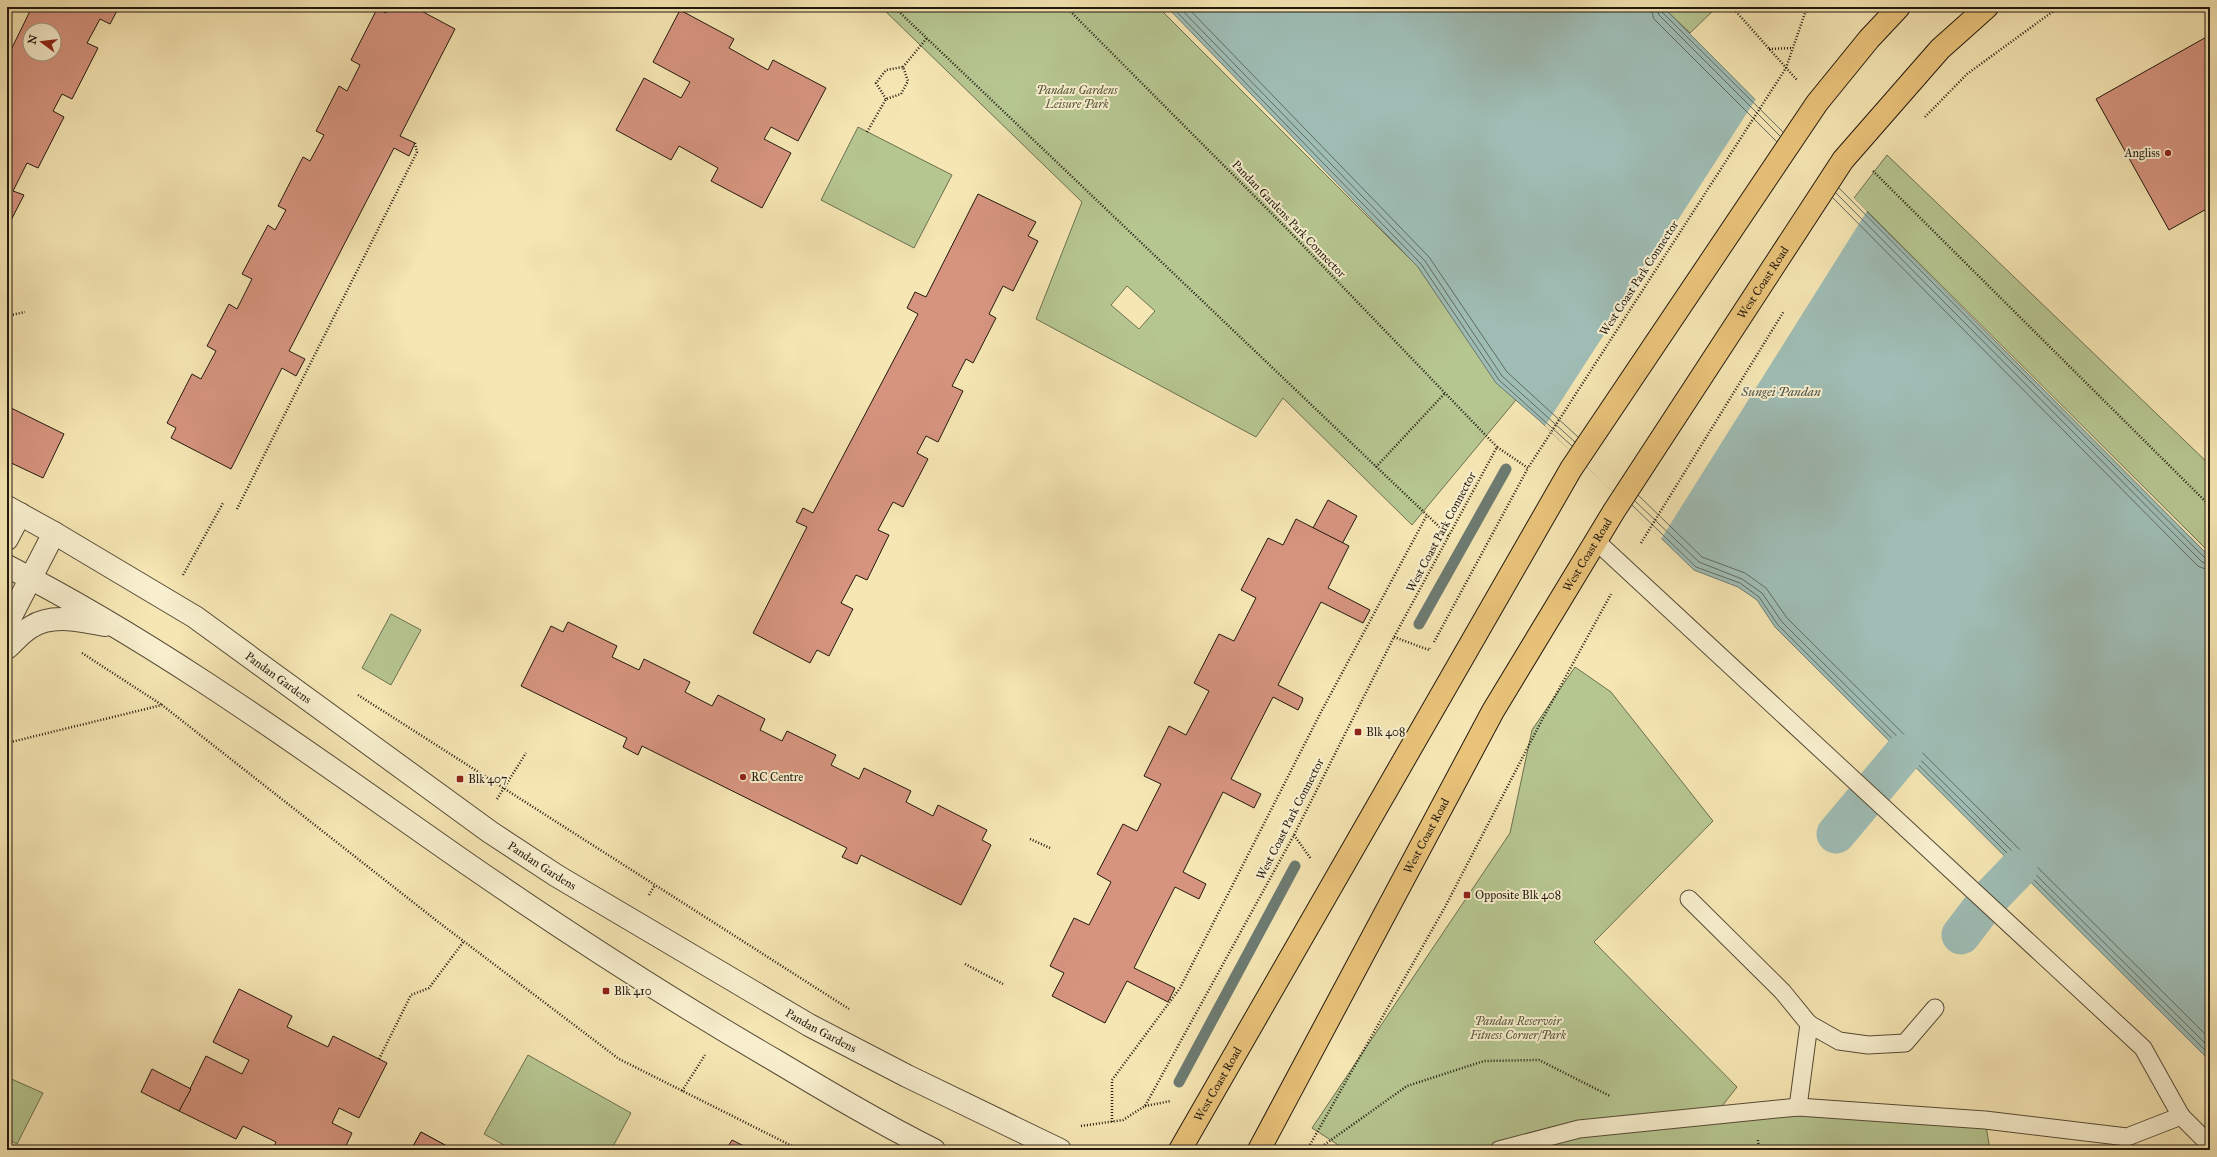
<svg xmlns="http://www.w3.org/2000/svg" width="2217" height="1157" viewBox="0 0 2217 1157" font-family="'IM FELL Great Primer',serif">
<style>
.green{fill:#b6c691;stroke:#6c7050;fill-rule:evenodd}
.water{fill:#9fbdb5;stroke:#6d7b72}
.pier{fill:#f5e6b3}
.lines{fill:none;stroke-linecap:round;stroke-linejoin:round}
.shore{stroke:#606b62;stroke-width:1}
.stream{stroke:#6d7b72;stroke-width:11}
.canal{stroke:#9fbdb5;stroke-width:39}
.building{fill:#d6947f;stroke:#22190e;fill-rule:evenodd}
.service-casing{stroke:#574c37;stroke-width:19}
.minor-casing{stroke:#574c37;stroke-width:24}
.primary-casing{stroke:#22190e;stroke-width:24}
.path{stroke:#22190e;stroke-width:2.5;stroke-dasharray:1 2;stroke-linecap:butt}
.service{stroke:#f8efce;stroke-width:17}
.minor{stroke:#f8efce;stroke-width:22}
.primary{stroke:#eac37a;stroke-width:22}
.poi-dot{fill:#8f2418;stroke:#f8efce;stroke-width:1.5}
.labels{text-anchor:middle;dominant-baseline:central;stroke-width:4;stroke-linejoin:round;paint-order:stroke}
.park-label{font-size:12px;font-style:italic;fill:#56563c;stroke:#f8efce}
.poi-label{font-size:12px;fill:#22190e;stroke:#f8efce;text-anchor:start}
.street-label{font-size:12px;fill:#22190e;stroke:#f8efce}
.water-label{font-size:13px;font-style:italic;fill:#4e5248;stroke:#f8efce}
</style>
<rect width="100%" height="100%" fill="#f5e6b3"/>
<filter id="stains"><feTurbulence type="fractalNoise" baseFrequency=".005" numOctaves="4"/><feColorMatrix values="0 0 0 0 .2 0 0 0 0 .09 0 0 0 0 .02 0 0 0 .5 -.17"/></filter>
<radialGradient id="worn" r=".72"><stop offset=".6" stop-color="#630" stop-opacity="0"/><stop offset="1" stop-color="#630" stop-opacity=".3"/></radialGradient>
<g class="green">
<path d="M881,7H1158L1418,267L1496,382L1516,400L1412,525L1283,398L1256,437L1036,319L1082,202ZM1127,286L1155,311L1139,329L1111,305Z"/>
<polygon points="1663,7 1717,7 1690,33"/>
<polygon points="858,127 952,175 914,248 821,200"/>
<polygon points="1887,155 2210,465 2210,553 1854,198"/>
<polygon points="391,614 421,630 391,685 362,668"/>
<polygon points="1575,667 1611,692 1713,821 1594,942 1737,1087 1715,1115 1798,1107 1985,1120 1990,1150 1346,1150 1312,1128 1510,833 1532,730"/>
<polygon points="528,1055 631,1113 611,1150 513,1150 484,1134"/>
<polygon points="7,1077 43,1093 17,1144 7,1139"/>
</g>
<polygon class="water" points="1167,7 1663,7 2210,557 2210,1061 1775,627 1757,600 1738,587 1694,570 1540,421 1496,383 1418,267"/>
<polygon class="pier" points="1756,99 1867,211 1661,539 1545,426"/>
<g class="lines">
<g class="shore">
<polyline points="1172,7 1421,264 1499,380 1572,446"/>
<polyline points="1179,7 1425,261 1502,376 1575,442"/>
<polyline points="1187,7 1429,257 1507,372 1578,437"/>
<polyline points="1650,7 1654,19 1777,142"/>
<polyline points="1656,7 1659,15 1780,136"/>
<polyline points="1661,7 1662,12 1783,132"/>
<polyline points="1839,188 2205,558 2210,560"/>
<polyline points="1836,193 2202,562 2210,565"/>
<polyline points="1833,198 2198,566 2210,571"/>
<polyline points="1638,495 1702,557 1745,573 1766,588 1787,618 2210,1039"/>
<polyline points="1635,501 1699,562 1742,579 1762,593 1782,622 2210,1048"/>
<polyline points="1632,505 1696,567 1740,583 1759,597 1778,625 2210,1055"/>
</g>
<g class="stream">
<polyline points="1419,624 1506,469"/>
<polyline points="1179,1082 1295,866"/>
</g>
<g class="canal">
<polyline points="1836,834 1903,754"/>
<polyline points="1961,935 1986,902 2018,869"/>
</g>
</g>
<g class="building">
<path d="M32,7H119L110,24L100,19L87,43L98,48L72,99L62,94L53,111L64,117L38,168L27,163L13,191L24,195L7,228V58ZM30,30H54V54H30Z"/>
<polygon points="389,7 414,7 455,29 400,136 415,143 409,156 394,148 289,351 305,359 296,376 282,368 231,469 171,438 176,428 167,423 192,374 201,379 216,351 207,346 229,304 237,309 252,279 242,274 268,225 275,230 286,210 278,206 303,157 310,161 324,135 316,131 339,86 347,91 360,65 351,60 377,9 386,13"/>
<polygon points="680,10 734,39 729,48 768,70 773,60 826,88 798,141 771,127 764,139 791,153 762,208 711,181 718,168 679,146 671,160 616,130 644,78 681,98 690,82 653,62"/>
<polygon points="2210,35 2210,207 2169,230 2096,99"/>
<polygon points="978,194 1036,222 1028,236 1038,241 1013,291 1003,286 989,314 996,318 973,363 966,359 952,386 963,391 938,442 926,436 917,453 928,459 903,507 893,502 878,530 889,535 867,580 856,575 841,603 853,609 829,656 817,650 810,663 753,633 807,527 796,522 803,508 813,513 918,314 907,308 915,292 926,297"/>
<polygon points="7,406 64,434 43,478 7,461"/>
<polygon points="1328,500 1357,516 1342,544 1313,528"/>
<polygon points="1296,519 1349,546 1328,588 1370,610 1363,623 1321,602 1278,685 1303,698 1302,702 1298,710 1273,697 1231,779 1261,794 1254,808 1223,792 1183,872 1206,884 1199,899 1175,887 1134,968 1175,988 1168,1002 1127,981 1105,1023 1052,996 1064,973 1050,966 1074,918 1089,925 1111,882 1097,874 1123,824 1137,831 1161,784 1144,776 1169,726 1186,735 1209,691 1194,683 1219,634 1234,641 1256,598 1241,590 1268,538 1283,545"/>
<polygon points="568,622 617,646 612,657 639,670 644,659 690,682 685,692 712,706 718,695 765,719 760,730 782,741 787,731 836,755 831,765 859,779 864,768 911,791 906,802 933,816 938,805 987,830 982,840 991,845 961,905 861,855 857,864 842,857 847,848 642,746 638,755 623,747 627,738 521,686 551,626 563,632"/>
<polygon points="239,989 292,1016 287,1027 328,1047 333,1036 387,1063 359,1118 339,1108 332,1123 352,1133 344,1150 272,1150 276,1142 243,1126 236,1139 179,1111 206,1056 242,1074 249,1060 213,1042"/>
<polygon points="152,1069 191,1089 179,1111 141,1092"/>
<polygon points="421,1132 454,1150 411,1150"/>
<polygon points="421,1132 454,1150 411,1150"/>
<polygon points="732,1140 752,1150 726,1150"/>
</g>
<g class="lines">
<defs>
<g id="service">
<polyline points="1689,899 1782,991 1809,1024 1798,1107"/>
<polyline points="1809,1024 1839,1041 1868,1045 1905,1043 1935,1008"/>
<polyline points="2181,1116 2210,1145"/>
<polyline points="1499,1150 1579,1129 1798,1107 1985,1120 2127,1137 2181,1116 2143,1048 1596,541"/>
</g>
<g id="minor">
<path id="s1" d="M7,507L54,533L195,617L490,832L557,876L809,1025L907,1076L1060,1150"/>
<polyline points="7,539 20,514"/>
<path d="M7,566C171,650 318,760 469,865C569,934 671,1000 776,1061C828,1092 880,1123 934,1150"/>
<polyline points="7,624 54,533"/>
<path d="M7,648C15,641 22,632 31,627C53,613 81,621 105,625"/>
</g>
<g id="primary">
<path id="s2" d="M1180,1150L1571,469L1817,103L1869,39L1899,7"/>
<path id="s3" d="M1259,1150L1493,711L1614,511L1843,160L1940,49L1987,7"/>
</g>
</defs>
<use href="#service" class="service-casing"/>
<use href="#minor" class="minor-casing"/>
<use href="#primary" class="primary-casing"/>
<g class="path">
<polyline points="894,7 1449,536"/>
<polyline points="1066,7 1288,230 1497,447"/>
<polyline points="1732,7 1797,80"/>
<polyline points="1769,49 1793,48"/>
<polyline points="903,67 927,38"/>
<polyline points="1925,117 1967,74 2059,7"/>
<polyline points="867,132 886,99 901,94 908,81 903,67 886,70 876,83 886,99"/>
<polyline points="1873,171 2210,506"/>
<polyline points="7,316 25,312"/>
<polyline points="1376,467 1445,393"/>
<polyline points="237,509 417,152 415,143"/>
<polyline points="1641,543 1784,311"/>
<polyline points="183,575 223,503"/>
<polyline points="1394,637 1429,650 1430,648"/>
<polyline points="1434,642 1528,468"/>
<polyline points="82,653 162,705"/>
<polyline points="358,695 849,1009"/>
<polyline points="7,743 162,705 437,921 619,1059 800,1150"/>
<polyline points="497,799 526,753"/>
<polyline points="1294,835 1311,859"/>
<polyline points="1030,839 1050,848"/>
<polyline points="649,895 655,885"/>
<polyline points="965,964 1003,984"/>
<polyline points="379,1059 411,995 429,988 464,941"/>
<polyline points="682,1091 705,1055"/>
<polyline points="1145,1106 1171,1101"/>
<polyline points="1112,1122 1112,1080 1180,988 1321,712 1427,515"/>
<polyline points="1081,1126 1123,1120 1145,1106 1294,835 1394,637 1497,447 1528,468 1786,68 1805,13 1811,7"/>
<polyline points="1758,1140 1759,1150"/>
<polyline points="1307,1150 1445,907 1542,720 1611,594"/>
<polyline points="1317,1150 1407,1086 1484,1061 1539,1060 1610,1096"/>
</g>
<use href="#service" class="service"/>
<use href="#minor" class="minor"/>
<use href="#primary" class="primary"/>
</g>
<g class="poi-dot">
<circle cx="2168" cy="153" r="4"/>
<rect x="1354" y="728" width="8" height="8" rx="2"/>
<circle cx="743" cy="777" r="4"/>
<rect x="456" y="775" width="8" height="8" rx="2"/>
<rect x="1463" y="891" width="8" height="8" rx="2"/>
<rect x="602" y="987" width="8" height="8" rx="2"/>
</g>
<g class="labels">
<g class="park-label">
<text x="1077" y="90">Pandan Gardens<tspan x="1077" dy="14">Leisure Park</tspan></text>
<text x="1518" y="1021">Pandan Reservoir<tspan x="1518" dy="14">Fitness Corner/Park</tspan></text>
</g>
<g class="poi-label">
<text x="2160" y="153" text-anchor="end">Angliss</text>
<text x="1366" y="732">Blk 408</text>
<text x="751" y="777">RC Centre</text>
<text x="468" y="779">Blk 407</text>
<text x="1475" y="895">Opposite Blk 408</text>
<text x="614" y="991">Blk 410</text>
</g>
<g class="street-label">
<text transform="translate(1289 219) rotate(46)">Pandan Gardens Park Connector</text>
<text transform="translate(1639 278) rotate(-57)">West Coast Park Connector</text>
<text stroke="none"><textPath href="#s3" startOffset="1004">West Coast Road</textPath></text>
<text transform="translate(1441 532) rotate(-62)">West Coast Park Connector</text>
<text stroke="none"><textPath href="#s3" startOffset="680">West Coast Road</textPath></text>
<text stroke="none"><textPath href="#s1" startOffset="321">Pandan Gardens</textPath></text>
<text transform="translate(1290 819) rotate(-63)">West Coast Park Connector</text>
<text stroke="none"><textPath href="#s3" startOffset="356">West Coast Road</textPath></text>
<text stroke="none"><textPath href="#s1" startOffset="645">Pandan Gardens</textPath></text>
<text stroke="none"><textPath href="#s1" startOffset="969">Pandan Gardens</textPath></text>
<text stroke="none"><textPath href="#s2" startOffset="76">West Coast Road</textPath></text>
</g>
<g class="water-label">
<text x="1781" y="392">Sungei Pandan</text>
</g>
</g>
<rect width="2217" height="1157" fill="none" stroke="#f5e6b3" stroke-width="24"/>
<rect x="8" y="8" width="2201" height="1141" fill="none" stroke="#22190e" stroke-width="2"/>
<rect x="12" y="12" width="2193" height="1133" fill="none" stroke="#22190e"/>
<g transform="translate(42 42) rotate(285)"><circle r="19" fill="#f8efce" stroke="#a29981"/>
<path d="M0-3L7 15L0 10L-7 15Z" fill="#8f2418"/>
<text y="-6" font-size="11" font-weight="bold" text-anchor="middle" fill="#22190e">N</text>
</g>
<rect width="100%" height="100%" filter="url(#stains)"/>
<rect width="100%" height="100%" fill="url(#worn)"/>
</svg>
